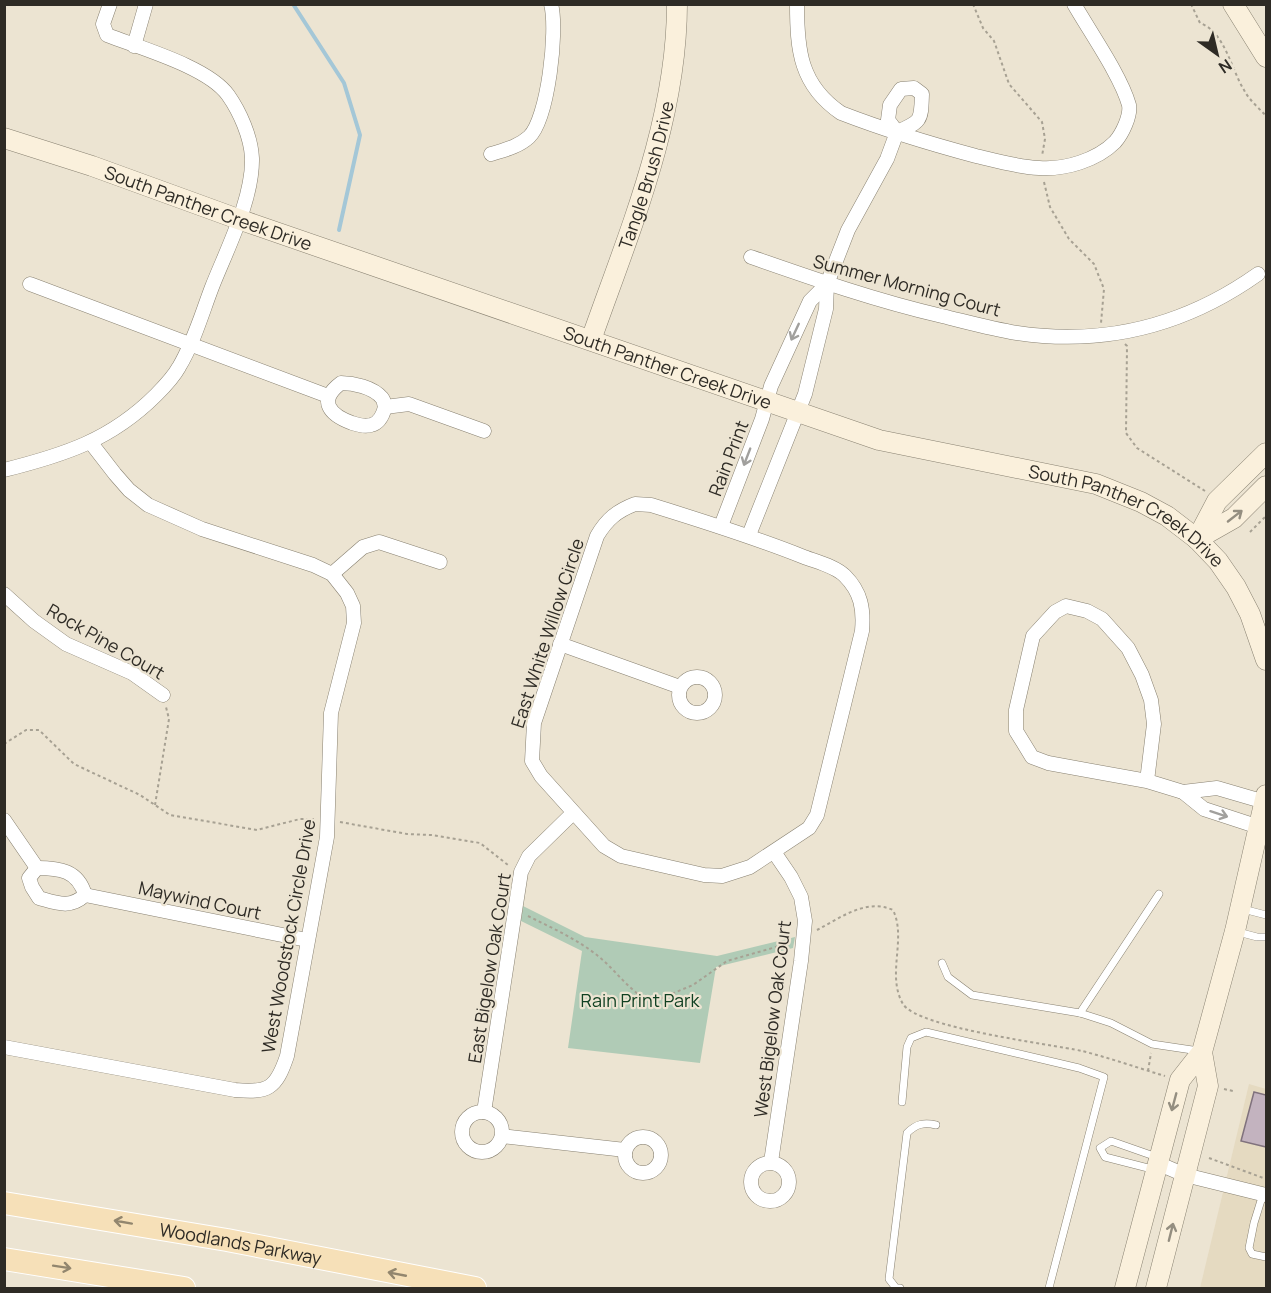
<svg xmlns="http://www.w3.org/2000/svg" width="1271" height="1293" viewBox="0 0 1271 1293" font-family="Manrope,sans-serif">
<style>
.built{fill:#e5dac1}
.park{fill:#b0cbb6}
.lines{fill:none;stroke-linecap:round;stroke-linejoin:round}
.stream{stroke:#a4c7d7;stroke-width:4}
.building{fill:#c3b3bf;stroke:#80727d;stroke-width:1.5}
.lane-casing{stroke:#888171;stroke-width:8}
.street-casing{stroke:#888171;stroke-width:15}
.secondary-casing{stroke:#888171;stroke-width:21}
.primary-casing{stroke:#fff;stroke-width:24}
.path{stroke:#a7a193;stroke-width:2;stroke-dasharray:3 3;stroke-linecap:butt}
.lane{stroke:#fff;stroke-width:7}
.street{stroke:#fff;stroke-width:14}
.secondary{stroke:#faf0dc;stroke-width:20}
.primary{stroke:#f6e0b8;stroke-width:22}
.oneway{stroke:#a1a09d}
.oneway2{stroke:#948e80}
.oneway3{stroke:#92866e}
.labels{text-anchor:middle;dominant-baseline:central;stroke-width:4.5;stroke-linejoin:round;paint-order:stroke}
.street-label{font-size:18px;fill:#2e2b25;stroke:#ece4d2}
.park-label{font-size:18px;fill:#104022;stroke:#ece4d2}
</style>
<rect width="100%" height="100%" fill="#ece4d2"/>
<polygon class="built" points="1249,1084 1266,1089 1266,1288 1200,1288"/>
<polygon class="park" points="523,906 585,937 717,956 795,937 793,948 716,967 700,1063 568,1048 582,951 521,921"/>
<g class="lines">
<polyline class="stream" points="293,4 344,83 360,135 339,230"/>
</g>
<polygon class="building" points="1254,1092 1266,1095 1266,1147 1241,1141"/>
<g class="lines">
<defs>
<g id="lane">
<polyline points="1243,909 1266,915"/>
<polyline points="1238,932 1257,937 1266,937"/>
<polyline points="942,963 948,977 972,995 1080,1013 1111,1023 1152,1044 1199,1051"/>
<polyline points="1080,1013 1159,894"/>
<polyline points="902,1102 907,1047 911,1038 926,1032 1079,1068 1104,1077 1049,1288"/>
<polygon points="1111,1141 1151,1155 1157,1163 1148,1168 1105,1157 1100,1148"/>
<polyline points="1263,1194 1254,1223 1249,1248 1252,1254 1266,1257"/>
<path d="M900,1288H896L889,1279L907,1133C916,1124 924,1122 936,1125"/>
</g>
<g id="street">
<path d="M797,4C797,50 800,85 841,113C885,130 931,144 976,156C997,161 1018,167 1039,168C1065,170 1097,160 1115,142C1122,134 1131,116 1129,105C1121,76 1090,32 1074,4"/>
<polyline points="134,46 146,4"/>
<path d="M491,154C504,150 518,147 529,137C548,119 558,30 551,4"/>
<path d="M751,257C814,279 877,301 942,316C967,322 992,329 1017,333C1105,346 1186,325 1258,274"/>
<polyline points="30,284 328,396"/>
<path d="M341,383C353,383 373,387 382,398C384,400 384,404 385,407C383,415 380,423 371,425C365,427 358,425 352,423C330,415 317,401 341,383Z"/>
<polyline points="385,407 409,404 484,431"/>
<path d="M4,470C64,455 111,440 156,395C164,387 174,376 179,367C194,342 202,313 212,287C227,249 253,199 252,158C251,137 240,112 228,95C208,67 140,48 107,35L103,24L110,4"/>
<path d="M635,504L651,505C703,521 754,537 804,557C817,562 835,566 845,576C861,592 864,609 862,631L817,815L809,828L750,867L722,876L704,875L621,856L604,846L541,776L532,761L534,723L597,536C607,519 617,511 635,504Z"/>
<polyline points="721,526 762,419 771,386 810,301 827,284"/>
<path d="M749,535L805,394L826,309L827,284L848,230L887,159L897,132C922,121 921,121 922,94L914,88L901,89L890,105L888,120L897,132"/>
<polyline points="332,574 363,547 379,542 440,562"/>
<polyline points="4,594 34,621 66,644 132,673 163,695"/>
<polyline points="560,644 680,687"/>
<circle cx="697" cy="695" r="18"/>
<polyline points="1147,781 1154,724 1151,700 1142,675 1128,648 1102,619 1087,611 1066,606 1055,612 1033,636 1016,710 1016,731 1032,757 1048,763 1147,781 1183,792 1204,809 1259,827"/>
<polyline points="1183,792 1217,788 1265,802"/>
<polyline points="4,820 37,868"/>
<path d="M37,868C59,868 78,870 85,895C70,909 57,903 39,898L32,887L29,878Z"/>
<polyline points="85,895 307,940"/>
<path d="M4,1047L235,1090C268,1093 276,1089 287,1056L327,837L331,713L354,623L353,606L347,593L332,574L313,565L202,529L148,505L129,490L115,474L91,443"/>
<circle cx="482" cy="1132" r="20"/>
<polyline points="484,1112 521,872 529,856 573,813"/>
<polyline points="502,1136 625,1150"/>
<circle cx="643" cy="1155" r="18"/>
<polyline points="771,1162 801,961 805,921 801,897 791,877 774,852"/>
<circle cx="770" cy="1182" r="19"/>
<polyline points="1157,1163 1185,1175 1266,1195"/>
</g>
<g id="secondary">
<polyline points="1233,4 1266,57"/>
<path id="s1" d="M4,138L92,166L238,219L879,440L1096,484L1141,502L1167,516L1197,539L1218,561L1236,587L1250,614L1266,660"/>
<path id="s2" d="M591,340C629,232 677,121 677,4"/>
<polyline points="1197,539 1217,501 1266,453"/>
<polyline points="1197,539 1234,518 1266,486"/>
<polyline points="1125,1288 1180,1080 1202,1052 1235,931 1266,795"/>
<polyline points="1156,1288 1208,1086 1202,1052"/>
</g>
<g id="primary">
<path id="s3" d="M4,1203L227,1240L475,1288"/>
<polyline points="4,1259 184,1288"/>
</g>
</defs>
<use href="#lane" class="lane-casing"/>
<use href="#street" class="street-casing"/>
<use href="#secondary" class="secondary-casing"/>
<use href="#primary" class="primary-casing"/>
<g class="path">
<polyline points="973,4 983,28 994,41 1009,84 1042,122 1045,139 1042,156"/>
<path d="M1191,4L1200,23C1225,32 1231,69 1244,90C1249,100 1259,108 1266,116"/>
<polyline points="1044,182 1050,207 1069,239 1094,264 1104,289 1101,323"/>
<polyline points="1125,344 1127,346 1126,433 1137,448 1205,491"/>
<polyline points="1250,532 1266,516"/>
<polyline points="4,744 26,730 39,730 74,764 140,795 170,815 257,830 300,819 314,819"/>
<polyline points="155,805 169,719 166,707"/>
<polyline points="340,822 407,834 432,835 480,843 508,865"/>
<path d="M528,916C552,928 577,939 598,956C617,971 630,993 652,1002L693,985L727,961L790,943"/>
<path d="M817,930C840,918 866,898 893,910C907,939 886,975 903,1004C918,1028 1050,1044 1082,1051C1110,1058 1138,1068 1165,1076"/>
<polyline points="1148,1071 1151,1053"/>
<polyline points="1224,1089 1233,1091"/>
<polyline points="1209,1158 1266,1179"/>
</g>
<use href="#lane" class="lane"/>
<use href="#street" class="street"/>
<use href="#secondary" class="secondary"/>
<use href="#primary" class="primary"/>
</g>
<defs><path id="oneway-shaft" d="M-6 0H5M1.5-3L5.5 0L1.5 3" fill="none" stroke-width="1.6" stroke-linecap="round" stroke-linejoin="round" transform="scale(1.5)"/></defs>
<g class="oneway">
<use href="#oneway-shaft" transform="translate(795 332) rotate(115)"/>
<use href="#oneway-shaft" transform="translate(747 457) rotate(111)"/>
<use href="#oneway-shaft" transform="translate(1219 814) rotate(18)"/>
</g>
<g class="oneway2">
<use href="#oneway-shaft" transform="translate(1235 516) rotate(-38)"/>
<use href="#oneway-shaft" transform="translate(1174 1102) rotate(105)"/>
<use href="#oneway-shaft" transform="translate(1171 1232) rotate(-76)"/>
</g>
<g class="oneway3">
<use href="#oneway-shaft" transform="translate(123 1222) rotate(-170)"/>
<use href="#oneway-shaft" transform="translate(62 1267) rotate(9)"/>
<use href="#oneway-shaft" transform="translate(397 1274) rotate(-169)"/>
</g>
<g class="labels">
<g class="street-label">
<text stroke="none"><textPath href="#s2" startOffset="174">Tangle Brush Drive</textPath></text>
<text stroke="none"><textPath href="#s1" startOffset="216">South Panther Creek Drive</textPath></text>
<text transform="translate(907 285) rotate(15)">Summer Morning Court</text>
<text stroke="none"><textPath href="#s1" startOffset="702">South Panther Creek Drive</textPath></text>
<text transform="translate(728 458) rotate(-69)">Rain Print</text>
<text stroke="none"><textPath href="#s1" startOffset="1188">South Panther Creek Drive</textPath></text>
<text transform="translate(547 633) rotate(-72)">East White Willow Circle</text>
<text transform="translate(106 641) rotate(30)">Rock Pine Court</text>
<text transform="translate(200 900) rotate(12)">Maywind Court</text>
<text transform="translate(288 936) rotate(-80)">West Woodstock Circle Drive</text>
<text transform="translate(489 968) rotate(-81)">East Bigelow Oak Court</text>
<text transform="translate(772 1019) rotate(-83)">West Bigelow Oak Court</text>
<text stroke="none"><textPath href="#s3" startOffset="240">Woodlands Parkway</textPath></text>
</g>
<g class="park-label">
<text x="640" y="1000">Rain Print Park</text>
</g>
</g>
<rect width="1271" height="1293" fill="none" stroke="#2e2b25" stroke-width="12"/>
<g transform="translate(1217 54) rotate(146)" stroke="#ece4d2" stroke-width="4.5" paint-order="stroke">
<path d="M0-4.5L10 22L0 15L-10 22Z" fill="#2e2b25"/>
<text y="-9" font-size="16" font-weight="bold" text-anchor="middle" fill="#2e2b25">N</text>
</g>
</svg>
